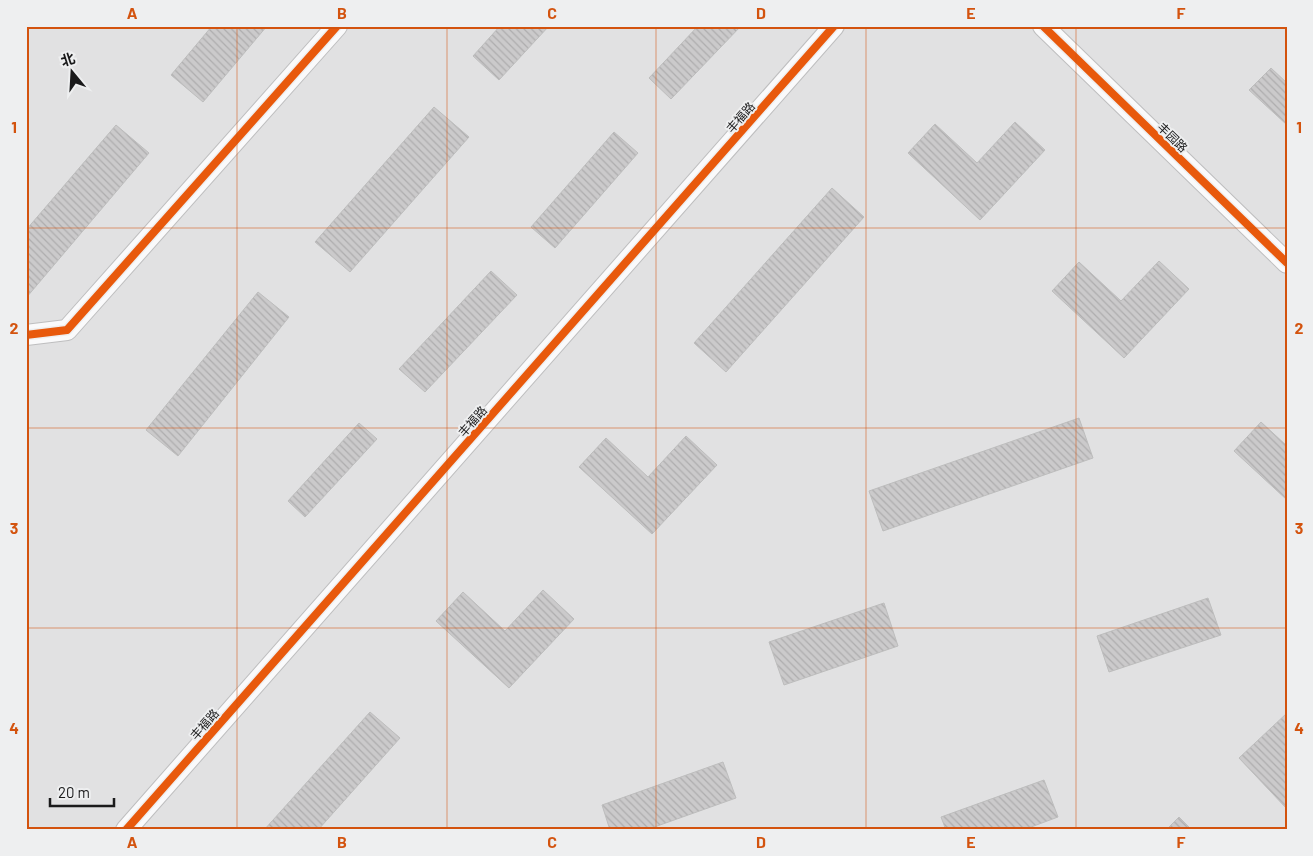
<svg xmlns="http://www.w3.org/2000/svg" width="1313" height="856" viewBox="0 0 1313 856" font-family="Barlow,'Noto Sans SC',sans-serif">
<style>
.building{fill:url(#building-back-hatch);stroke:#bdbdbd}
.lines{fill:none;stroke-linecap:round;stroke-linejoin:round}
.street-casing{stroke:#bebebf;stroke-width:22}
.street{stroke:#fafafb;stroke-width:20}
.cycleway-casing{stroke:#eeeff0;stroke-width:11}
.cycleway{stroke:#e8590c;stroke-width:8}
.grid{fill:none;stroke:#d3530e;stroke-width:1;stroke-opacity:0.55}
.labels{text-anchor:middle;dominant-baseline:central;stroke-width:4;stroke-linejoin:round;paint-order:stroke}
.street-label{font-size:12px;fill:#1a1a1b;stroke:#eeeff0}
.neatline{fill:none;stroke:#d3530e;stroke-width:2}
.grid-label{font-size:16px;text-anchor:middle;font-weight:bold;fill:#d3530e}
</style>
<defs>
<pattern id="building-back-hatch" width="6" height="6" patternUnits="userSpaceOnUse" patternTransform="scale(1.25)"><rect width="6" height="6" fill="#cbcacb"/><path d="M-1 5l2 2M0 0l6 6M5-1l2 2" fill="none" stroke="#aeadae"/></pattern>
</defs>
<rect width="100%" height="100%" fill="#e1e1e2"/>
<g class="building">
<polygon points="212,26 267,26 203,102 171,75"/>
<polygon points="500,26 549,26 499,80 473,56"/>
<polygon points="698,26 741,26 671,99 649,78"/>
<polygon points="1271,68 1287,83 1287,125 1249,90"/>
<polygon points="434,107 469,137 350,272 315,242"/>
<polygon points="1015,122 1045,150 980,220 908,153 935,124 977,163"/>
<polygon points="116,125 149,153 26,298 26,230"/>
<polygon points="614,132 638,153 555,248 531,227"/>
<polygon points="832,188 864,217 726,372 694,343"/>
<polygon points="1159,261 1189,289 1124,358 1052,291 1079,262 1121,301"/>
<polygon points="491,271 517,295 425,392 399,369"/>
<polygon points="258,292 289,317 178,456 146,430"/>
<polygon points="1079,418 1093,458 883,531 869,491"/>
<polygon points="1261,422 1287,446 1287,500 1234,451"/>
<polygon points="359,423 377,439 305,517 288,501"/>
<polygon points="686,436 717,465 652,534 579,467 606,438 648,477"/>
<polygon points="543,590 574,619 509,688 436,621 463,592 505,631"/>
<polygon points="1208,598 1221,635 1109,672 1097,636"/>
<polygon points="884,603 898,646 784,685 769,642"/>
<polygon points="370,712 400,738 318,830 264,830"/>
<polygon points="1287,713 1287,809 1239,758"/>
<polygon points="723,762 736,798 646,830 610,830 602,805"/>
<polygon points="1044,780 1058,817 1023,830 946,830 941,817"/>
<polygon points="1179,817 1192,830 1166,830"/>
</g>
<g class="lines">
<defs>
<g id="street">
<polyline points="1043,26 1287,263"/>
<polyline points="26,335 67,330 337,26"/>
<polyline points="126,830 834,26"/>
</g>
</defs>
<use href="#street" class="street-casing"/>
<use href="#street" class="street"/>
<defs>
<g id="cycleway">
<polyline points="1043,26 1287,263"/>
<polyline points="26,335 67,330 337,26"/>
<polyline points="126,830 834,26"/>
</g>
</defs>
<use href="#cycleway" class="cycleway-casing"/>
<use href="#cycleway" class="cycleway"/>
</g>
<path class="grid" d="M237,26V830M447,26V830M656,26V830M866,26V830M1076,26V830M26,228H1287M26,428H1287M26,628H1287"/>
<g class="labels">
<g class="street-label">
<text transform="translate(740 117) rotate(-49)">丰福路</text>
<text transform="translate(1173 137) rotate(44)">丰园路</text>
<text transform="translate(472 421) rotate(-49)">丰福路</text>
<text transform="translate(204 724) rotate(-49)">丰福路</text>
</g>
</g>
<rect width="1313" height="856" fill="none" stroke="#eeeff0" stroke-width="55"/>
<g transform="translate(72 72) rotate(342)" stroke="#eeeff0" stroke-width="4" paint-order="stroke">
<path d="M0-4L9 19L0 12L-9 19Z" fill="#1a1a1b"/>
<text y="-8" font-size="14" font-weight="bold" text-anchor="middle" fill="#1a1a1b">北</text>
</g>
<path d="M50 798v8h64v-8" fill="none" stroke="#1a1a1b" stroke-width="2.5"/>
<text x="58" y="798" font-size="15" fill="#1a1a1b" stroke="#eeeff0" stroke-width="4" paint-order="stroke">20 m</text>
<rect x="28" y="28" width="1258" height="800" class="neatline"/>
<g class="grid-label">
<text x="132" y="19">A</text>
<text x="342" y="19">B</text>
<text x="552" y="19">C</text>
<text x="761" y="19">D</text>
<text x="971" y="19">E</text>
<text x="1181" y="19">F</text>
<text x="14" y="133">1</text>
<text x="1299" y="133">1</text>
<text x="14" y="334">2</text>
<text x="1299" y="334">2</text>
<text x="14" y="534">3</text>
<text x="1299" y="534">3</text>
<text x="14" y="734">4</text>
<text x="1299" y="734">4</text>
<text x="132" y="848">A</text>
<text x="342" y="848">B</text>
<text x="552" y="848">C</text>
<text x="761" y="848">D</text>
<text x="971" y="848">E</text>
<text x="1181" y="848">F</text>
</g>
</svg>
